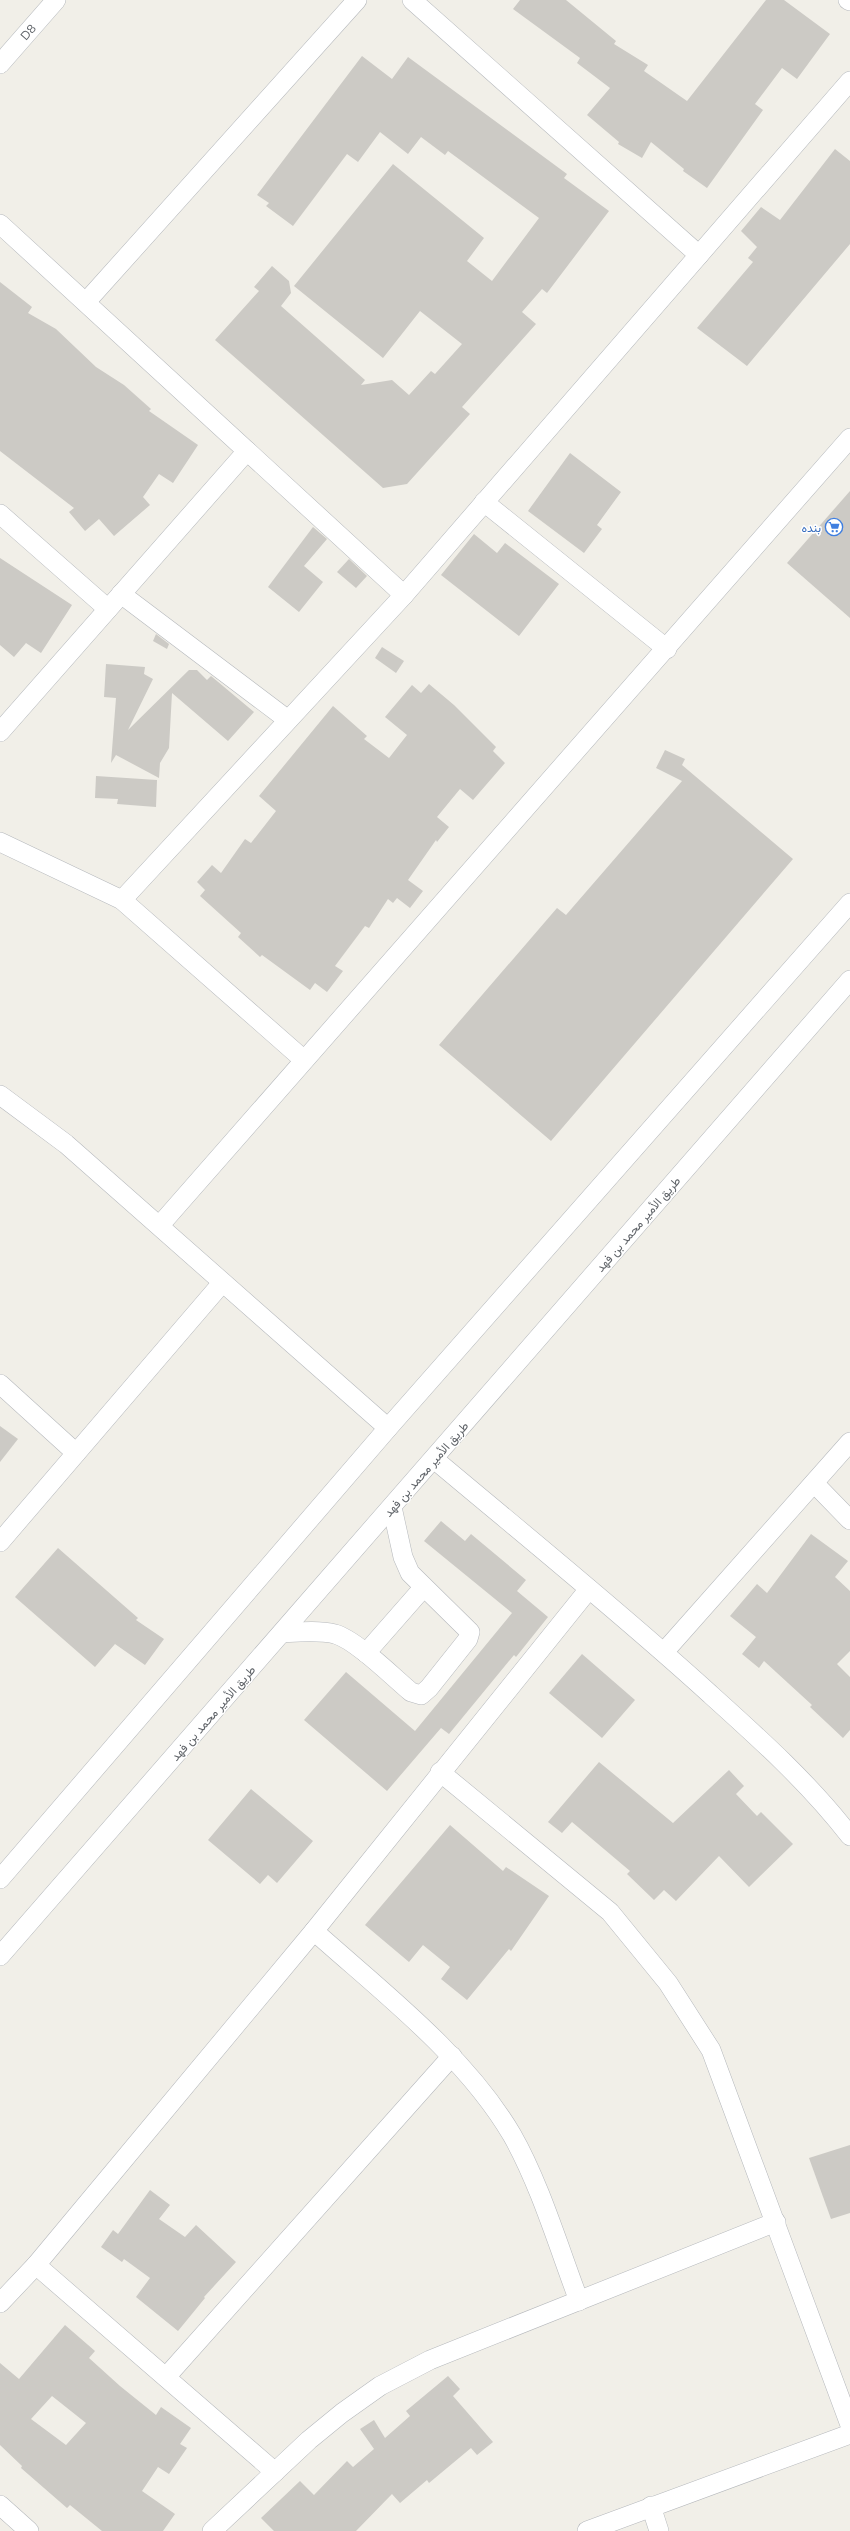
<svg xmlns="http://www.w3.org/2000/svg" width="850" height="2531" viewBox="0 0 850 2531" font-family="Mulish,Vazirmatn,sans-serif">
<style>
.building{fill:#cccac5;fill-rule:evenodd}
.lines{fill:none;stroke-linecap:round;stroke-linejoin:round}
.minor-casing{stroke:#b5b8bc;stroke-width:20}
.minor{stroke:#fff;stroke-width:19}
.labels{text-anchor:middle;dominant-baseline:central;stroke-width:3;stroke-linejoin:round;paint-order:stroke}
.street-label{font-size:12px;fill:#5f6368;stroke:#fff}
.shop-label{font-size:12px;fill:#366cbe;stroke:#fff;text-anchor:end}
</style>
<rect width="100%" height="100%" fill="#f1efe8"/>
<g class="building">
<polygon points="520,0 566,0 616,41 614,44 648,65 644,71 687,101 766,0 784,0 830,34 797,79 782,68 755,104 763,110 707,188 683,171 684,169 651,142 642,158 618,144 619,142 587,115 610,88 577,63 580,58 513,9"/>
<polygon points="362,56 392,79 408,57 567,174 564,178 609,211 547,293 542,289 522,312 536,324 462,407 470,414 407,484 383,488 215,340 259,291 254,287 272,266 289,281 291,293 281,306 365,380 361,385 392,380 409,395 431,371 435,374 462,344 420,311 383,358 294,286 393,164 484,238 467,261 492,281 539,218 448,151 445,155 421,137 408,154 380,132 358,162 347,154 293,226 266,206 269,203 257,195"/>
<polygon points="835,149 850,161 850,244 747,366 697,328 753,262 748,258 757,247 741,231 761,207 780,220"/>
<polygon points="0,282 32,307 28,313 56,329 96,367 124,385 151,409 149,411 198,445 173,483 159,474 143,497 150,505 114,536 99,519 85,531 69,512 74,508 0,451"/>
<polygon points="570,453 621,492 597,525 602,529 584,553 528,511"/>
<polygon points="850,491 850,618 787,563"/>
<polygon points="313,527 327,539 304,566 323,582 299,612 268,587"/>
<polygon points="474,534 497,553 505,543 559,584 519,636 441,575"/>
<polygon points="0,558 72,605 41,653 26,643 14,657 0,645"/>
<polygon points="349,559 367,576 356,588 337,572"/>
<polygon points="156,634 169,644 167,649 153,641"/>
<polygon points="382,647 404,661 396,673 375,658"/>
<polygon points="106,664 145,667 144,674 153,679 128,730 189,670 197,670 207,680 211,676 254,712 228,741 172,693 169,748 160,763 159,778 116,755 111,763 116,698 104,697"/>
<polygon points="429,684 454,705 496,747 493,751 505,763 473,800 460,789 437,817 449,827 437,842 436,840 408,880 423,891 410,908 397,898 393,903 388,899 369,928 365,926 335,966 343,971 327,992 315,983 310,990 262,955 260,957 238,937 241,933 200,896 205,890 197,882 212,865 221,873 245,839 251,843 276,811 259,796 333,706 367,736 364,739 389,758 407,735 385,717 412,685 421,693"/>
<polygon points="665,750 685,759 682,765 793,859 551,1141 439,1045 557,908 566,915 682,781 656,768"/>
<polygon points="96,776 157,780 156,807 117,804 118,799 95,798"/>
<polygon points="0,1426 18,1439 0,1462"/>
<polygon points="441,1521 465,1541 471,1534 526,1580 517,1591 548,1617 516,1657 514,1655 449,1734 441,1728 387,1791 304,1720 346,1672 415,1731 512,1613 424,1541"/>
<polygon points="811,1534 848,1561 835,1577 850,1591 850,1651 837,1664 850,1677 850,1730 843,1738 810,1707 812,1705 764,1661 759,1668 742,1654 756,1637 730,1616 757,1584 767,1593"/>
<polygon points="58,1548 138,1618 136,1620 164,1639 145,1665 115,1644 95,1667 15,1597"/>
<polygon points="582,1654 635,1700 602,1738 549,1693"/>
<polygon points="599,1762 673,1823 729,1770 744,1786 736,1794 757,1816 761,1812 793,1844 749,1887 719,1856 676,1901 664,1890 654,1900 627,1874 630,1871 572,1822 562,1833 548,1822"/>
<polygon points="251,1789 313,1841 277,1883 268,1875 260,1884 208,1840"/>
<polygon points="450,1825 503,1871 506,1867 549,1896 511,1951 509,1949 467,2000 441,1979 450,1967 423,1945 409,1962 365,1925"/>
<polygon points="850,2145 850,2213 831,2219 809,2158"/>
<polygon points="150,2190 170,2205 159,2219 185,2237 196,2225 236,2262 204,2297 205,2298 178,2331 136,2297 150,2278 124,2259 122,2262 101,2247 113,2230 118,2234"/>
<path d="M65,2325L95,2351L89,2358L120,2386L156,2415L161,2407L191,2428L180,2444L187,2448L169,2474L158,2467L142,2491L175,2514L163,2531H102L70,2505L67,2508L21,2468L22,2466L0,2445V2363L19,2379ZM52,2396L86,2423L66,2445L31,2419Z"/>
<polygon points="448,2376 460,2389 453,2396 493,2442 477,2455 471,2448 429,2483 427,2480 400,2503 392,2494 356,2531 274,2531 261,2518 300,2481 314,2495 347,2461 353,2467 374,2449 360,2429 374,2420 385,2438 410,2416 406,2411"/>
</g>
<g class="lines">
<defs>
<g id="minor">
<polyline points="412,0 699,255"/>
<polyline points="848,0 850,1"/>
<polyline points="0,64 56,0"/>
<polyline points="0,224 404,595"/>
<polyline points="86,302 357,0"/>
<polyline points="484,502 667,649"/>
<polyline points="0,514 108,609"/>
<polyline points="121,594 288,720"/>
<polyline points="0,732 247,451"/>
<polyline points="0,842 122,900 304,1060"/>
<polyline points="122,900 404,595 850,81"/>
<polyline points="0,1095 66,1144 388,1428"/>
<polyline points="160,1225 850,438"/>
<polyline points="0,1384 76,1453"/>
<path d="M434,1459C527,1537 621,1613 710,1694C760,1739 809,1783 850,1836"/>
<polyline points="814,1483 850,1520"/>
<polyline points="0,1542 222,1283"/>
<path d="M282,1633C299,1632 318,1630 335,1634C356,1640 393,1677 411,1692L421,1695L429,1688L468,1639L470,1632L410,1573L403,1557L392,1507"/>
<polyline points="664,1652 850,1442"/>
<polyline points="366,1653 423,1588"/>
<polyline points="440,1772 610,1912 668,1983 711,2050 850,2425"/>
<polyline points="0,1879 388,1428 850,903"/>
<path d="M314,1931C382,1992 465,2055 512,2135C539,2182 559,2248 579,2301"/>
<polyline points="0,1956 850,980"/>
<polyline points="36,2265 275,2472"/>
<polyline points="0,2303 36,2265 314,1931 589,1589"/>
<polyline points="166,2377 452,2056"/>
<polyline points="0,2505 29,2531"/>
<polyline points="651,2506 659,2531"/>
<polyline points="212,2531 309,2440 342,2413 380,2386 430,2360 776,2222"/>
<polyline points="587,2531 850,2434"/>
</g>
</defs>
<use href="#minor" class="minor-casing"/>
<use href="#minor" class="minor"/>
</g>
<defs>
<symbol id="supermarket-ring" viewBox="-11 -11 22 22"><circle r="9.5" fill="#fff" stroke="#3f7fe0" stroke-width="1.5"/><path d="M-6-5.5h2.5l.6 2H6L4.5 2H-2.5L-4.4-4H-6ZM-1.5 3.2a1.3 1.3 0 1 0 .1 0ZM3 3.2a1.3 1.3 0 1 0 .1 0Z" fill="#3f7fe0"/></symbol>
</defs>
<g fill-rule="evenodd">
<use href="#supermarket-ring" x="824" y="517" width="20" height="20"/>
</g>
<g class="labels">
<g class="street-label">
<text transform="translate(28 32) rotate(-49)">D8</text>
<text transform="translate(638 1224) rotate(-49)">طريق الأمير محمد بن فهد</text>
<text transform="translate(426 1469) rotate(-49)">طريق الأمير محمد بن فهد</text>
<text transform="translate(213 1713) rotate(-49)">طريق الأمير محمد بن فهد</text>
</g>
<g class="shop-label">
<text x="821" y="527">بنده</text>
</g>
</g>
</svg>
